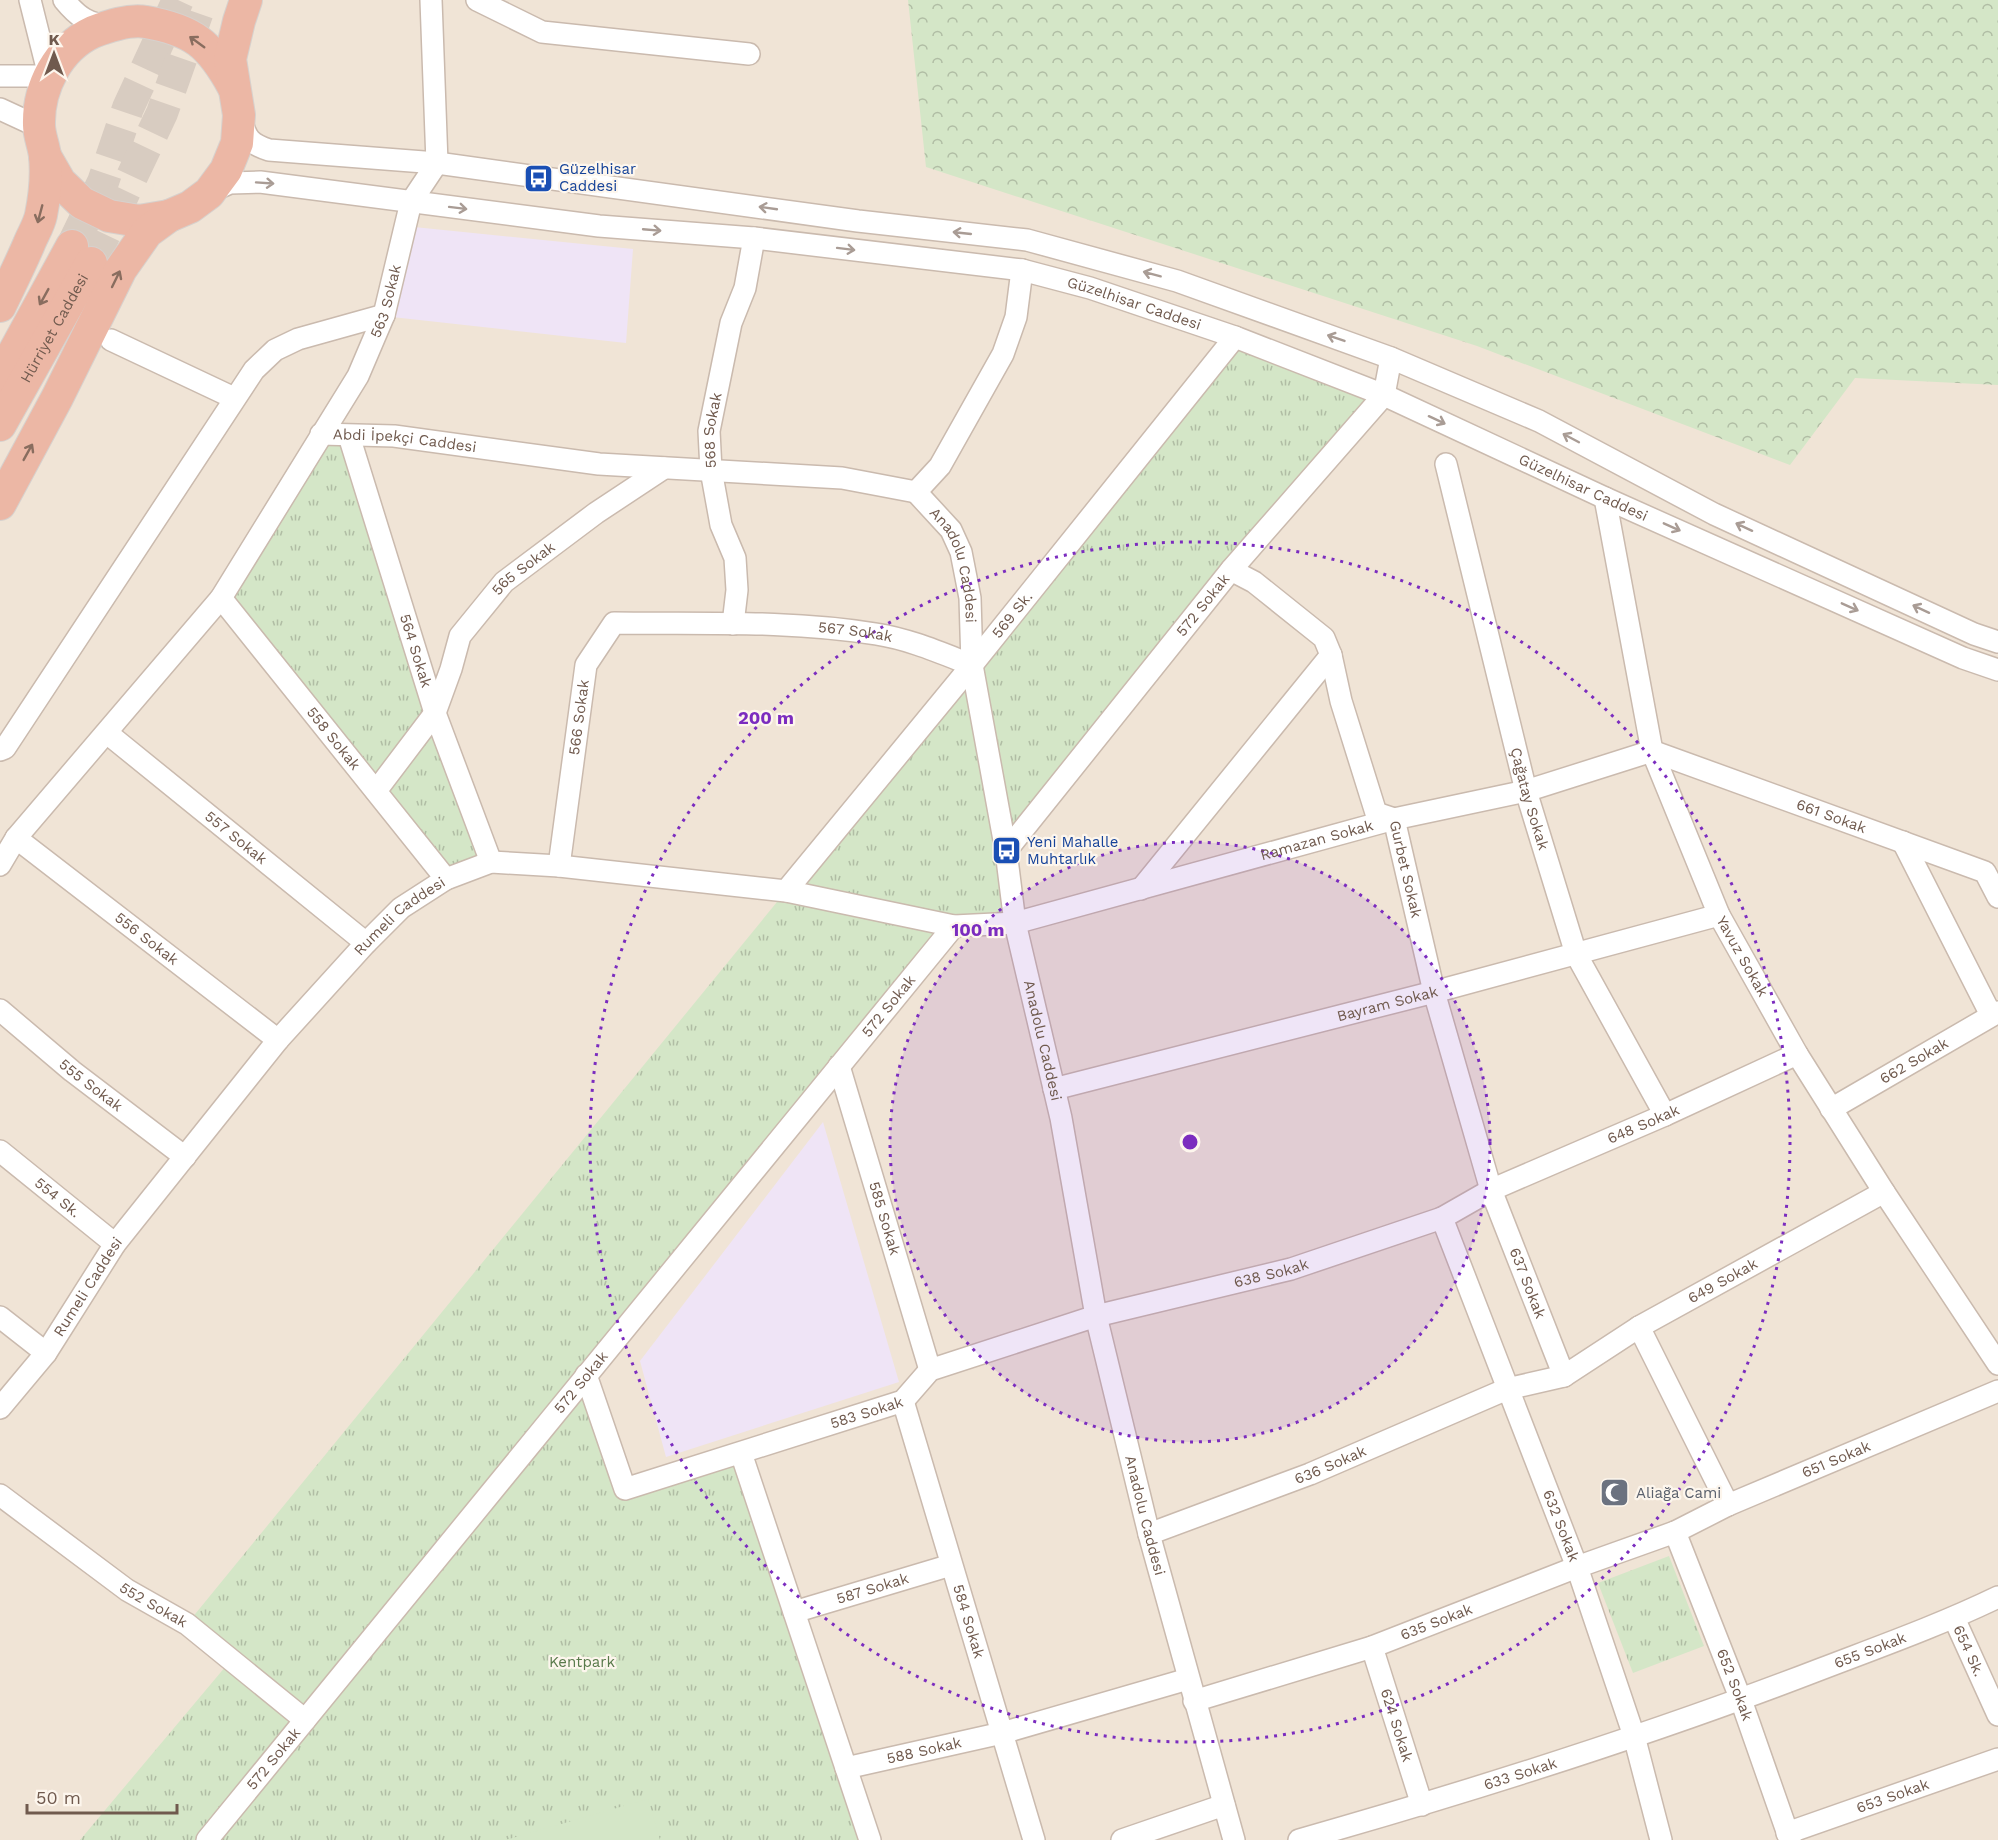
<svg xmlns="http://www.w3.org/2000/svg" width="1998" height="1840" viewBox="0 0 1998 1840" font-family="'Work Sans',sans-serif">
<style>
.residential{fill:#f0e4d6}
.education{fill:#efe4f6}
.forest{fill:url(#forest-crowns)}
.park{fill:url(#park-tufts)}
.garden{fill:#d4e6c7}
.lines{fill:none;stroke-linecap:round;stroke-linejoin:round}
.highway-tunnel{stroke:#d8ccc1;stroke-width:32;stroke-dasharray:32 16;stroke-linecap:butt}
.minor-casing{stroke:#cabaae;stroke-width:24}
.highway-casing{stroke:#d7d1cd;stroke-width:34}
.minor{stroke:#fff;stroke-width:21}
.highway{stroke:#ecb7a5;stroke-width:32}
.oneway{stroke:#896d5f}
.oneway2{stroke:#a99c95}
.ring{fill:none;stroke:#7b2cbf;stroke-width:3;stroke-dasharray:3 6}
.labels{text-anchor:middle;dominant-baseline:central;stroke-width:4.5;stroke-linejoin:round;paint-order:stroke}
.transit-label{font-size:15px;fill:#164399;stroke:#fdf6ed;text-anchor:start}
.street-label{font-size:15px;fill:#705a4e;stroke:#fdf6ed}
.worship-label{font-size:15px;fill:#5b616d;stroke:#fdf6ed;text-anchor:start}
.park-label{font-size:15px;fill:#597a4b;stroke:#fdf6ed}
.centre{fill:#7b2cbf;stroke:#fdf6ed;stroke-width:3}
.ring-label{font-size:18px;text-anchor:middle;font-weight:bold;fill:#7b2cbf;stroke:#fdf6ed;stroke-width:4.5;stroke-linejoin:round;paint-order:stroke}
</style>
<defs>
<pattern id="forest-crowns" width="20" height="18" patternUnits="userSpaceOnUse" patternTransform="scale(1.5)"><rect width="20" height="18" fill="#d4e6c7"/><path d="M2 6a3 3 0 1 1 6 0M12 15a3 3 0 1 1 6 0" fill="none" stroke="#b0bda4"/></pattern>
<pattern id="park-tufts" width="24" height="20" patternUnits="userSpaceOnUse" patternTransform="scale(1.5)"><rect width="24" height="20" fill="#d4e6c7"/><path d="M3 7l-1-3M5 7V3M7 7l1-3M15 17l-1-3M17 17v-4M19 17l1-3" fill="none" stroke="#b0bda4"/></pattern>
</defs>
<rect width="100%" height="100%" fill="#faf2e7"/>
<rect class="residential" x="0" y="0" width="1998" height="1840"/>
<g class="education">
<polygon points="414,227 633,249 626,343 392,317"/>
<polygon points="823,1122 899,1382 666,1457 640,1361"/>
</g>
<polygon class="forest" points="908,0 1998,0 1998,385 1855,378 1790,465 1477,346 926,167"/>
<g class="park">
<polygon points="1235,337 1384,395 1006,850 1015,923 954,926 586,1375 626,1489 741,1453 870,1840 80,1840 231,1660 187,1624 786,891"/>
<polygon points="321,434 349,436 491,862 446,879 221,598"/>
<polygon points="1669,1556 1704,1646 1633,1673 1598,1583"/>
</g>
<polygon class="garden" points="648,1799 660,1840 505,1840"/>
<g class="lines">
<g class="highway-tunnel">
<polyline points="72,246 103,182 128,108 178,0"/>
<polyline points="91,263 162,113 202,0"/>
</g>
<defs>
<g id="minor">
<path d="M64,0C77,16 89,26 111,25"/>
<polyline points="477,0 542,32 749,54"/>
<polyline points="0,76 49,76 30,0"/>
<polyline points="0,109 39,127"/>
<path d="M241,119C246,138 250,144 269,150L437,163L858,221L1027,240L1177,281L1391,358L1539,421L1714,514L1974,634L1998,642"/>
<path id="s1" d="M212,191L230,183L260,182L599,226L754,238L1022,270L1090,288L1235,337L1384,395L1605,498L1963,658L1998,670"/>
<polyline points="111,340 234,398"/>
<path id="s2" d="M321,434L394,436L599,464L842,478L916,492"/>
<path id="s3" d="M349,436L435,713L491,862"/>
<path id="s4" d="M1446,464L1526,791L1576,954L1665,1115"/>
<path id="s5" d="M916,492L951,530L961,552L970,598L972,665L1006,851L1015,923L1061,1118L1096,1316L1149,1534L1234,1840"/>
<polyline points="916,492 940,466 1003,354 1016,317 1022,270"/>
<path id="s6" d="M1605,498L1652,751L1719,915L1797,1054L1884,1192L1998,1364"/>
<path id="s7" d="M1231,570L1254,582L1324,638L1331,655L1341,701L1376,813L1394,819L1434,992L1491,1190L1564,1376"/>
<path id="s8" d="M221,598L446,879"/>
<path id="s9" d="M733,624L737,590L735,558L721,525L711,470L709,431L731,323L745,288L754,238"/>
<path id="s10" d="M107,733L366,943"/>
<polyline points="0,750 5,748 254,370 275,350 298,339 384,315"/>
<path id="s11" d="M376,791L435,713L451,669L460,636L504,582L596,513L664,468"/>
<path id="s12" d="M16,838L278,1040"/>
<polyline points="1903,842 1991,1015"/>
<path id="s13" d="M1006,851L1231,570L1384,395L1391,358"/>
<path id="s14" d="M0,865L16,838L221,598L358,376L384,315L411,202L437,163L431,0"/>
<path id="s15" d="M559,866L586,665L614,623C701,624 790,620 876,634C909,639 941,653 972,665"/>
<polyline points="1141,889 1331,655"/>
<path id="s16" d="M786,891L972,665L1235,337"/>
<path id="s17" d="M0,1010L72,1071L185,1157"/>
<path id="s18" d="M839,1066L930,1370"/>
<path id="s19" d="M1054,1089L1434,992L1719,915"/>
<path id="s20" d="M1831,1109L1998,1012"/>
<path id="s21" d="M0,1151L115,1244"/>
<path id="s22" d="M1442,1218L1577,1567L1634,1736L1661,1840"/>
<polyline points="0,1317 46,1353"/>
<polyline points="1639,1327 1728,1505"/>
<path id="s23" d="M586,1375L625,1489L903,1401L930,1370L1096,1316L1291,1269L1442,1218L1491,1190L1665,1115L1797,1054"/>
<path id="s24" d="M903,1401L1034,1840"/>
<path id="s25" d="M0,1408L46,1353L115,1244L278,1040L366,943L401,908L446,879L491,862L559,866L786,891L954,926L1015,923L1394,819L1526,791L1652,751L1985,872L1998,897"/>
<polyline points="741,1453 870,1840"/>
<path id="s26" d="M0,1495L127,1590L187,1624L305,1720"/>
<path id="s27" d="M1675,1532L1741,1700L1790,1840"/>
<path id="s28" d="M1149,1534L1310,1474L1507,1389L1564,1376L1639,1327L1884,1192"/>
<path id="s29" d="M794,1612L951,1565"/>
<path id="s30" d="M1954,1618L1998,1715"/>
<path id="s31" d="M1372,1647L1422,1805"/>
<path id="s32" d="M1194,1701L1372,1647L1577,1567L1675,1532L1728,1505L1998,1391"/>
<path id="s33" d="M846,1768L1002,1733L1188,1679"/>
<path id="s34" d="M1787,1833L1998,1759"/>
<path id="s35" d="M207,1840L954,926"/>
<polyline points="1122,1840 1224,1805"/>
<path id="s36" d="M1299,1840C1475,1790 1650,1735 1821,1669C1881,1646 1940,1625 1998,1597"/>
</g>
<g id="highway">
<polyline points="45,156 60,182 82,203 109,216 139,221 169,216"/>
<path d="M0,306C10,285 20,265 29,244C33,234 39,225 41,215C45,195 47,176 45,156C44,146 39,135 39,125C38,88 58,48 93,32C109,26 129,19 146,22C193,30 210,44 233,86"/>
<polyline points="0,378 72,246"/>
<path id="s37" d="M0,425L91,263"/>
<polyline points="0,504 57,398 121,269 147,232 169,216 190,207 209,193 226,170 237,143 239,115 230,59 239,21 246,0"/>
</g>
</defs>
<use href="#minor" class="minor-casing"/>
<use href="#highway" class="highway-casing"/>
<use href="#minor" class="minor"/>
<use href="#highway" class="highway"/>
</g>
<defs><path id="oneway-shaft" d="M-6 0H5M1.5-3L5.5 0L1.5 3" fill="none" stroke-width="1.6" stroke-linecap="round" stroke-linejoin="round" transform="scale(1.5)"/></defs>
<g class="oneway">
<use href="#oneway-shaft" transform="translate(197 42) rotate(-144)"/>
<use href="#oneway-shaft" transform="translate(40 214) rotate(105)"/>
<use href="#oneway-shaft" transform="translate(116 279) rotate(-64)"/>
<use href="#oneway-shaft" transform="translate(44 297) rotate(119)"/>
<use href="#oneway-shaft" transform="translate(28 452) rotate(-61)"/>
</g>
<g class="oneway2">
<use href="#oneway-shaft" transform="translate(265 183) rotate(4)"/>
<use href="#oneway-shaft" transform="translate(458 208) rotate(7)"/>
<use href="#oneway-shaft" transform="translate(768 208) rotate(-172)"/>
<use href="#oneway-shaft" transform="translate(652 230) rotate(5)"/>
<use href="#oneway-shaft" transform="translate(962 233) rotate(-174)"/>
<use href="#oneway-shaft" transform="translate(846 249) rotate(7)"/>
<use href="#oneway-shaft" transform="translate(1152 274) rotate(-165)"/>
<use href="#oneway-shaft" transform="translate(1336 338) rotate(-161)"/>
<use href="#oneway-shaft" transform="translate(1437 420) rotate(25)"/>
<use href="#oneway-shaft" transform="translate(1571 438) rotate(-152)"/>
<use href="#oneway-shaft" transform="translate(1672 527) rotate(24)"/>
<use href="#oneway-shaft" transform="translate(1744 527) rotate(-155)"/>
<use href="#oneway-shaft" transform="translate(1850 607) rotate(24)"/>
<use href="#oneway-shaft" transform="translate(1921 609) rotate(-155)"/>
</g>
<circle cx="1190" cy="1142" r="300" fill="#7b2cbf" fill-opacity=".12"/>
<g class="ring">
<circle cx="1190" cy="1142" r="300"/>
<circle cx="1190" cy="1142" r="600"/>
</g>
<defs>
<symbol id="bus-square" viewBox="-11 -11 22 22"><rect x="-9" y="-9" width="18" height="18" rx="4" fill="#1a4fb4" stroke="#fdf6ed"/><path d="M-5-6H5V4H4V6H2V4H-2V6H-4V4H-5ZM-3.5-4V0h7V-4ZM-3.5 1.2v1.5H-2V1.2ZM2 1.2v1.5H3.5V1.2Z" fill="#fff"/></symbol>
<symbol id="mosque-square" viewBox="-11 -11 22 22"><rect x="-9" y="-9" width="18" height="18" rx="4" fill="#6b7280" stroke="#fdf6ed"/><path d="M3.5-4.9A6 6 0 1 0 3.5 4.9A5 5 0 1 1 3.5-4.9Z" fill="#fff"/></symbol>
</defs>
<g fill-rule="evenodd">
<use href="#bus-square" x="522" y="162" width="33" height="33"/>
<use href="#bus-square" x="990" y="834" width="33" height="33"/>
<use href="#mosque-square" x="1598" y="1476" width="33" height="33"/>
</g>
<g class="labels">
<g class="transit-label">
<text x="559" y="169">Güzelhisar<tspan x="559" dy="17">Caddesi</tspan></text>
<text x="1027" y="842">Yeni Mahalle<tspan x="1027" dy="17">Muhtarlık</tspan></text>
</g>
<g class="street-label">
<text stroke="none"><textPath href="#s14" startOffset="688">563 Sokak</textPath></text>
<text stroke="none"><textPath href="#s1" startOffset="934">Güzelhisar Caddesi</textPath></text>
<text stroke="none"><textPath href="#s37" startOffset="111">Hürriyet Caddesi</textPath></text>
<text stroke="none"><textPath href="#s9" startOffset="198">568 Sokak</textPath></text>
<text stroke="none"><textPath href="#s2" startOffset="84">Abdi İpekçi Caddesi</textPath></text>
<text stroke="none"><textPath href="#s1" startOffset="1420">Güzelhisar Caddesi</textPath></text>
<text stroke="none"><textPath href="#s5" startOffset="86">Anadolu Caddesi</textPath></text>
<text stroke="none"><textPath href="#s11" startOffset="272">565 Sokak</textPath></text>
<text stroke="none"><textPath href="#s13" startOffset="315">572 Sokak</textPath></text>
<text stroke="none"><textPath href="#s16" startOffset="357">569 Sk.</textPath></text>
<text stroke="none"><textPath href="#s15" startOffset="495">567 Sokak</textPath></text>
<text stroke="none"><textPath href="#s3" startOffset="225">564 Sokak</textPath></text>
<text stroke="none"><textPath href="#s15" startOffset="150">566 Sokak</textPath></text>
<text stroke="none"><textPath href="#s8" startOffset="180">558 Sokak</textPath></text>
<text stroke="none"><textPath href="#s4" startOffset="345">Çağatay Sokak</textPath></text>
<text stroke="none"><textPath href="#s25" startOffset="2124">661 Sokak</textPath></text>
<text stroke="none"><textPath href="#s10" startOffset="166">557 Sokak</textPath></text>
<text stroke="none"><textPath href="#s25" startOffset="1586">Ramazan Sokak</textPath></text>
<text stroke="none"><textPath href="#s7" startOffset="369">Gurbet Sokak</textPath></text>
<text stroke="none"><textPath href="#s25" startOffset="636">Rumeli Caddesi</textPath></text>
<text stroke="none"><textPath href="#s12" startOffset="165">556 Sokak</textPath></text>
<text stroke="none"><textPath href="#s6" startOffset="482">Yavuz Sokak</textPath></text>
<text stroke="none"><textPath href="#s19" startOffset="344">Bayram Sokak</textPath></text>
<text stroke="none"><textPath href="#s35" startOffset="1077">572 Sokak</textPath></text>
<text stroke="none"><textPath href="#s5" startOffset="572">Anadolu Caddesi</textPath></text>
<text stroke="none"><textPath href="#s20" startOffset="96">662 Sokak</textPath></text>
<text stroke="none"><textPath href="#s17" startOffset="118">555 Sokak</textPath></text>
<text stroke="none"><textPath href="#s23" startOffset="1210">648 Sokak</textPath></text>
<text stroke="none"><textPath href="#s21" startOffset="74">554 Sk.</textPath></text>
<text stroke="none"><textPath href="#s18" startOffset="159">585 Sokak</textPath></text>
<text stroke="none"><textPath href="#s23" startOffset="808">638 Sokak</textPath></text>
<text stroke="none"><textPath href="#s28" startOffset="630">649 Sokak</textPath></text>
<text stroke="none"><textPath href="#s7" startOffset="801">637 Sokak</textPath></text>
<text stroke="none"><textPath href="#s25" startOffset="150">Rumeli Caddesi</textPath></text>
<text stroke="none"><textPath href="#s35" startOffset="591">572 Sokak</textPath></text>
<text stroke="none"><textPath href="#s23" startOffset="374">583 Sokak</textPath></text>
<text stroke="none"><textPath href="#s32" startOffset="687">651 Sokak</textPath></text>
<text stroke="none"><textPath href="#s28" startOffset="194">636 Sokak</textPath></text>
<text stroke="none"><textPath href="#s5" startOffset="1058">Anadolu Caddesi</textPath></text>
<text stroke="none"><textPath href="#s22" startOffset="330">632 Sokak</textPath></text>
<text stroke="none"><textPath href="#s29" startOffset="82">587 Sokak</textPath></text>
<text stroke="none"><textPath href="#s26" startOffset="189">552 Sokak</textPath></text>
<text stroke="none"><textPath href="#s24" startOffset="230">584 Sokak</textPath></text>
<text stroke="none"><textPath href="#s32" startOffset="255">635 Sokak</textPath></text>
<text stroke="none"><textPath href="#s36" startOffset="602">655 Sokak</textPath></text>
<text stroke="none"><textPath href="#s30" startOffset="36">654 Sk.</textPath></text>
<text stroke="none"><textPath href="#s27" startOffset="164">652 Sokak</textPath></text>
<text stroke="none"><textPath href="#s31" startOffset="82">624 Sokak</textPath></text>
<text stroke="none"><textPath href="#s33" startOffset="80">588 Sokak</textPath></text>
<text stroke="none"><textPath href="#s35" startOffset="105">572 Sokak</textPath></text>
<text stroke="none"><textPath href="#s36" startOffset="231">633 Sokak</textPath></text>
<text stroke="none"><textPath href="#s34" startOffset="112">653 Sokak</textPath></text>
</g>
<g class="worship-label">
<text x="1636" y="1493">Aliağa Cami</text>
</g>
<g class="park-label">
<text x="582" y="1662">Kentpark</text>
</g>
</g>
<circle cx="1190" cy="1142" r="9" class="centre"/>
<g class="ring-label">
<text x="766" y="724">200 m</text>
<text x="978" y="936">100 m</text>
</g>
<g transform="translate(54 54)" stroke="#fdf6ed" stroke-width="4.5" paint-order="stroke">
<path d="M0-4.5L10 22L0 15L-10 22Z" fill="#705a4e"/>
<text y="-9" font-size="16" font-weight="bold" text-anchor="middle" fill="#705a4e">K</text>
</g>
<path d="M27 1804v9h150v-9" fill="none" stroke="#705a4e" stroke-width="3"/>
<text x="36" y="1804" font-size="18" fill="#705a4e" stroke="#fdf6ed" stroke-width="4.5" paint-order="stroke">50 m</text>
</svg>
